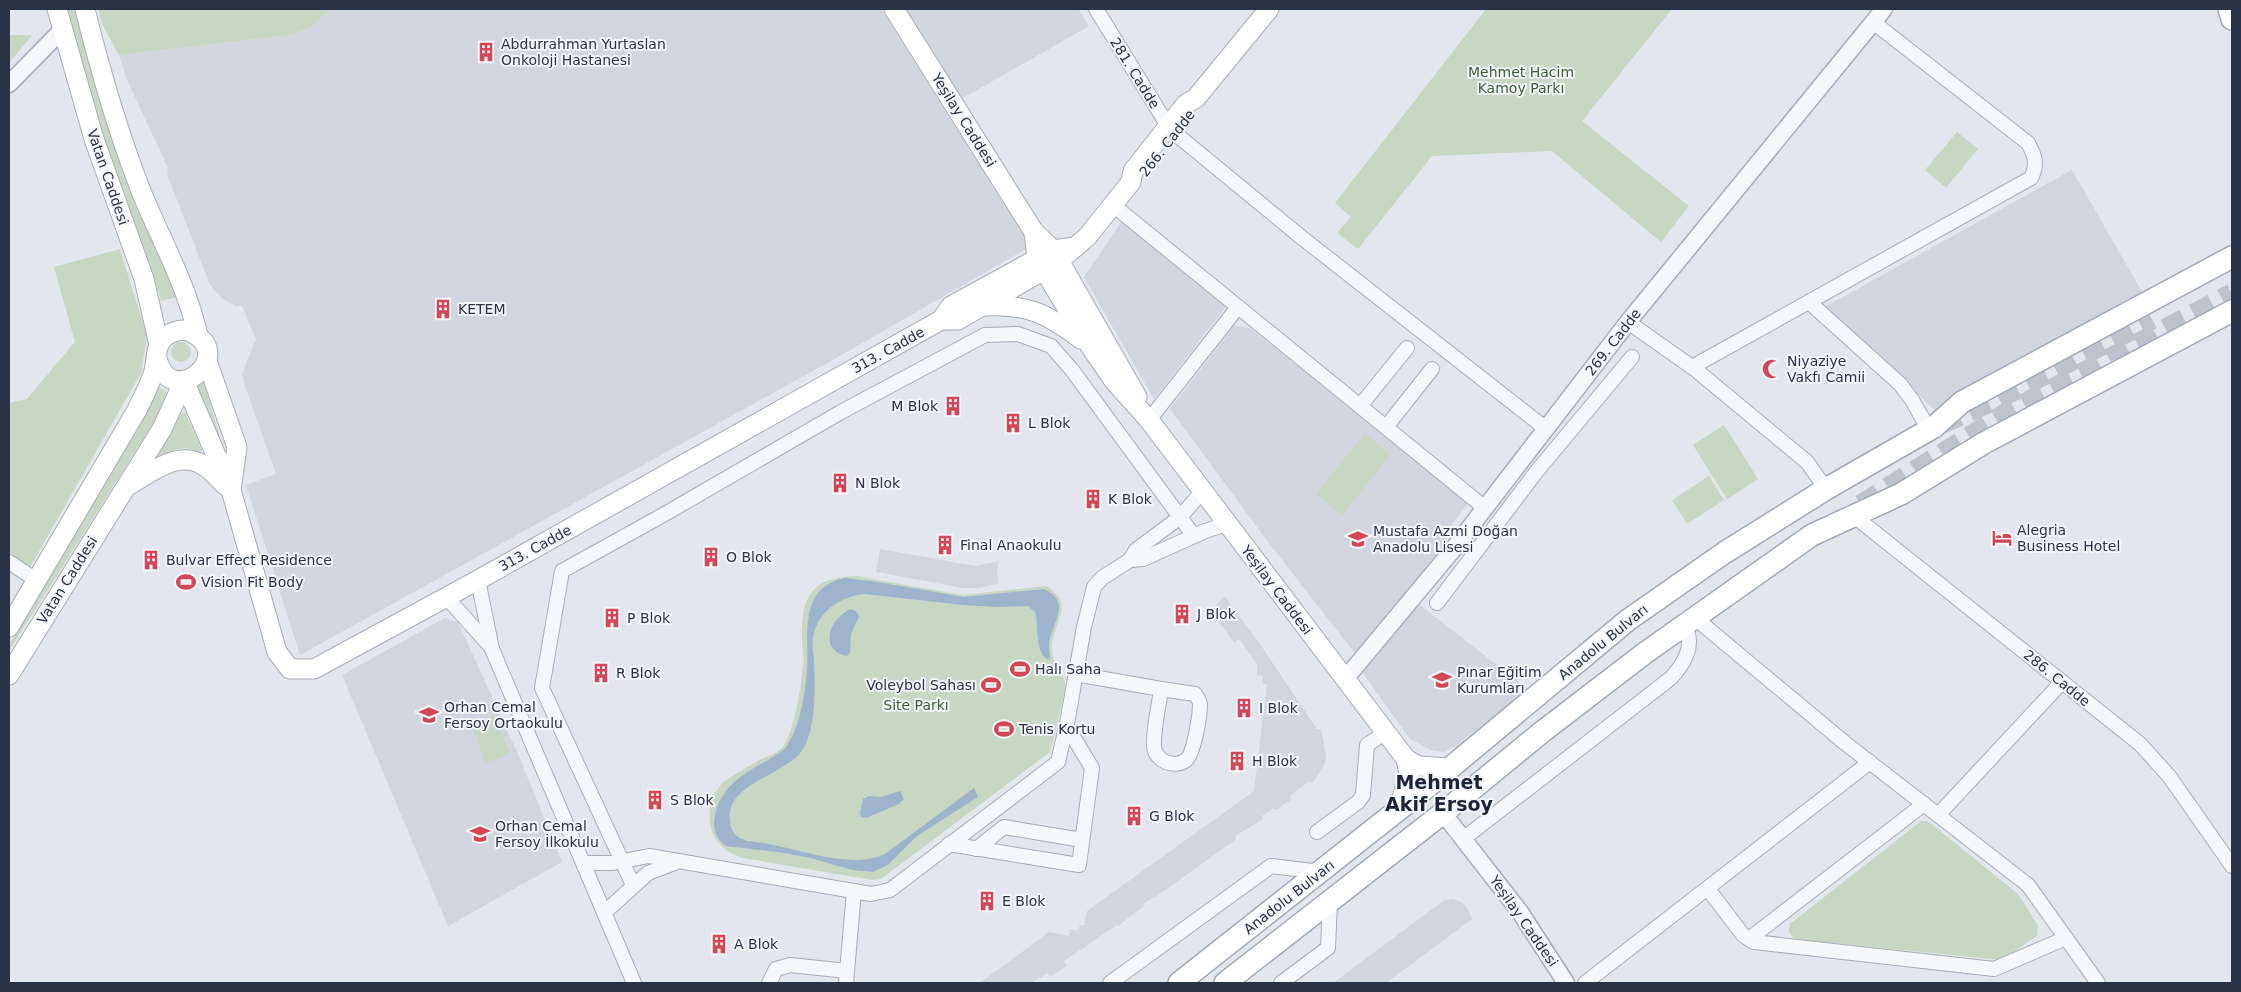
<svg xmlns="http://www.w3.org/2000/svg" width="2241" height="992" viewBox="0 0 2241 992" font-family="'DejaVu Sans',sans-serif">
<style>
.built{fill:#d1d5de}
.green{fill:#c8d6c4}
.water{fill:#9eb3cc}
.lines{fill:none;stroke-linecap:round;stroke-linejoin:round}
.primary-tunnel{stroke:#bec2cb;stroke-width:21;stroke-dasharray:21 11;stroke-linecap:butt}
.minor-casing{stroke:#a8adb7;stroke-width:16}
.tertiary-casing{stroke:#a8adb7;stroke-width:19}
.secondary-casing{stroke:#a8adb7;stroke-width:21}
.primary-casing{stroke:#a2aab8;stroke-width:24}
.minor{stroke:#f6f7fa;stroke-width:14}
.tertiary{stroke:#f6f7fa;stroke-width:16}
.secondary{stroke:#fff;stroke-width:19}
.primary{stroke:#fff;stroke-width:21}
.labels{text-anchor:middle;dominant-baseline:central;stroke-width:4;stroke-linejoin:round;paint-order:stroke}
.poi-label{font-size:14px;fill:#2a3345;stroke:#f3f5f9;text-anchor:start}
.park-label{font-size:14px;fill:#3e6137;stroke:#f3f5f9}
.street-label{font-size:14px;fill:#2a3345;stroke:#f3f5f9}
.district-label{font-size:19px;font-weight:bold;fill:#1c2436;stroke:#f3f5f9}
</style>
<rect width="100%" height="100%" fill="#e3e6ec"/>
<g class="built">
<polygon points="330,9 881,9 1031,246 831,361 300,655 246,485 276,474 244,383 242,374 256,339 242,306 235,306 223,299 210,285 167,174 168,168 127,80 119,55 290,35 314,26"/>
<polygon points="903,9 1078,9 1089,26 961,99"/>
<polygon points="2072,170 2142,292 1937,412 1823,308"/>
<polygon points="1122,221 1226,307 1154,399 1084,277"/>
<polygon points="1234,326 1250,328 1468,503 1443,536 1451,543 1357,656 1268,542 1170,409"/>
<polygon points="880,549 976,566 999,561 997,572 999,583 979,588 963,588 876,572"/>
<polygon points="1225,597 1260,644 1317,729 1321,729 1326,755 1325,763 1318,775 1312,783 1309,781 1290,796 1292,799 1276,810 1273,808 1262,816 1263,819 1235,836 1236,839 1156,897 1155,896 1143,904 1144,906 1118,926 1117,925 1064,961 1067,966 1051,976 1048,973 1031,983 980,983 1049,932 1069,936 1070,929 1078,931 1080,925 1084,925 1087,911 1254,791 1267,684 1262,683 1263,676 1257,675 1257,664 1239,639 1234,642 1215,617 1216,604"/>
<polygon points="1416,602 1528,689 1456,746 1444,752 1431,750 1410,739 1362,672"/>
<polygon points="445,618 458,622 518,754 562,862 448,926 342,675"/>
<polygon points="1453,899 1461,902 1467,908 1472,919 1386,983 1333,983 1443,901"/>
</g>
<g class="green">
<path d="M66,9H76L88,57L178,297L161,301C148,252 128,207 111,159C94,110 80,59 66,9Z"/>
<polygon points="98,9 330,9 314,26 290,35 119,55 102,24"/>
<polygon points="1486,9 1672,9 1582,121 1689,206 1661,242 1552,151 1432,156 1358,249 1337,233 1351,217 1335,203"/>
<polygon points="9,35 32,35 9,63"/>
<polygon points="1957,132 1978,149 1946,188 1925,170"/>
<polygon points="120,249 147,336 141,373 30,567 9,552 9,403 27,399 75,342 54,267"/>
<circle cx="181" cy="352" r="10"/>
<polygon points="199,379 203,379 221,441 219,442 192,390"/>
<polygon points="157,386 171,395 9,651 9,645 140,424"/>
<path d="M182,413H185L202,450L199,452C177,440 159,459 141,470Z"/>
<polygon points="1724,425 1758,479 1727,499 1693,445"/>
<polygon points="1365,434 1390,455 1342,515 1316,494"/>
<polygon points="1709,476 1724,500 1687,524 1672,500"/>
<path d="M856,576L963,595L1046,586C1077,604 1052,624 1052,647C1051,665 1064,672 1065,683C1066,692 1053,740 1050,752L881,879L872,880L743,858C738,856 731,854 726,850C704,834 704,799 725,781C736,773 750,766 761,759C766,757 774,755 778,751C784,747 788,739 790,732C797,711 801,688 803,665C804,657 802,648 802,639C801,596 811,578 856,576Z"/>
<polygon points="494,715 510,753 486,763 471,725"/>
<polygon points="1921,821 1928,821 2019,895 2038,926 2037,936 2001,960 1794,939 1789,931 1790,924"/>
</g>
<g class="water">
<path d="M845,578L878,582L963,597L1044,589C1074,603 1050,624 1049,645C1049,651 1051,655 1049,660C1034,654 1039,625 1035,612L1028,606L997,607L963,605L865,594C841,596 818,611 813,637C811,644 814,655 814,663C815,689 816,721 805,746C790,776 723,781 730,823C732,834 738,838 747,841C790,844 845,872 885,854L974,788L978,797L917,836L888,865L873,872L852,870L811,858L778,852L726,846C716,839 712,828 715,816C720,787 744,773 768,760C775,755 784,752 788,744C801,724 805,692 807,670C809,633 798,588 845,578Z"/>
<path d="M851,609L856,611L859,616L851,634L850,652L847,656C819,651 828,618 851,609Z"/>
<polygon points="900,791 904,799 899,804 866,818 861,817 860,813 863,799 869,796 881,797"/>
</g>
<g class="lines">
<g class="primary-tunnel">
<polyline points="1940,424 1997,399 2152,319"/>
<polyline points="1861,505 2007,413 2232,294"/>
</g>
<defs>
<g id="minor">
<polyline points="1096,9 1168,126 1177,135 1301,237 1545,428"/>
<polyline points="1113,205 1485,508"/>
<polyline points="1809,302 1900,384 1912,400 1929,430"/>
<polyline points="1628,322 1696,370 1807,462 1826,489"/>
<path d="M1692,367L2031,178C2038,164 2035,156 2028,143L1873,22"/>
<polyline points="1360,406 1407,348"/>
<polyline points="1149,420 1238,307"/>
<polyline points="1386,427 1432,369"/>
<polyline points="1854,516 2140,744 2169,776 2232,866"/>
<polyline points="1130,560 1136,550 1179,518 1202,492"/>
<polyline points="9,562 36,580"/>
<polyline points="478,580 492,649 634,983"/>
<polyline points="447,598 492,648"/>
<polyline points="1437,603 1537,471 1632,357"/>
<polyline points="1695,618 1845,743 2028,885 2098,983"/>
<path d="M1076,674L1161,689C1159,706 1153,730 1154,746C1155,761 1174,769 1186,760C1194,754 1200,715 1200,704C1200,701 1197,697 1195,694L1161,689"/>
<polyline points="1938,815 2062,682"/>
<polyline points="1317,832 1358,802 1363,795 1367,745 1386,732"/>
<path d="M1463,839L1671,678C1684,664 1696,644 1684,626"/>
<polyline points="949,844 1079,865 1092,768 1066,725"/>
<polyline points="976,849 1004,827 1082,840"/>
<polyline points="584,863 613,863 649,856 871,894 890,890 1058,762 1068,718 1084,627 1094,587 1102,578 1130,560 1143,559 1205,531 1227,524"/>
<polyline points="633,885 542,688 562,571 663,515 841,412 985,335 1018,334 1051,346 1072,370 1194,536"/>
<polyline points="1708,889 1743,935 1754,942 1994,969 2066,938"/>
<polyline points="605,912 648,873 677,862"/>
<polyline points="1749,939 1924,804"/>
<polyline points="769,983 776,969 790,965 847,971"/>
<polyline points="846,983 854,891"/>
<polyline points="1110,983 1271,866 1321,872"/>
<polyline points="1281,983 1328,948 1330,902"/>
<polyline points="1585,983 1870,762"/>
</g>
<g id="tertiary">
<polyline points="9,84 63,29"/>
<polyline points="1345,679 1451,552 1628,322 1884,9"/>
<polyline points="1443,813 1520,912 1566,983"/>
</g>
<g id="secondary">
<polyline points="57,9 94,139 144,279 159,345"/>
<path d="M85,9C100,70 118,132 141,191C160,238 187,285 198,336"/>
<polyline points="894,9 1034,232 1053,250 1137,397"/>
<polyline points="1034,232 1037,258 1088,343 1114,381 1149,420 1406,759 1419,766 1450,768"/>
<path d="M985,306C1029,304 1047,314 1081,339"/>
<polyline points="941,320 958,320 1059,261 1087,237 1131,182 1133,171 1186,104 1196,98 1269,9"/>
<polyline points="207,361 237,447 231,490"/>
<polyline points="184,381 231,490 277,652 290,669 314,669 478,580 941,320 951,306 1053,250 1075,247"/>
<path d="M127,486C150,474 179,447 206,467C213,472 219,479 226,486"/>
<path d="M9,627L137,410C143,397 150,385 154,371C156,362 156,352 159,344C162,338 168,334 174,332C181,329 189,330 196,335C234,360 169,410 157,358"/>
<polyline points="9,675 162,429 184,381"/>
<polyline points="1398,811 1409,774 1406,759"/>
</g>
<g id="primary">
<polyline points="2229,9 2232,19"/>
<polyline points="1179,983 1426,788 1628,620 1724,553 1826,489 1934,427 1962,402 2232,257"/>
<polyline points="1225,983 1443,813 1542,732 1645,653 1812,535 1901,494 1984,443 2232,311"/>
</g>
</defs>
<use href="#minor" class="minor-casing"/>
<use href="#tertiary" class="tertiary-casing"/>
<use href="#secondary" class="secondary-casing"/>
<use href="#primary" class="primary-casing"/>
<use href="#minor" class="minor"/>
<use href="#tertiary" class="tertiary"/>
<use href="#secondary" class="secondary"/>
<use href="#primary" class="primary"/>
</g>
<defs>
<symbol id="building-bare" viewBox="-9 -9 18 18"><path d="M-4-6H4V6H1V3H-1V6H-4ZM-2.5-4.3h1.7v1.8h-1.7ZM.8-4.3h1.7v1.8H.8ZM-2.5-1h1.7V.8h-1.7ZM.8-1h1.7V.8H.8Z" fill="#d24758" stroke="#f3f5f9" stroke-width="2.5" paint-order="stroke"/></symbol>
<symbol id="mosque-bare" viewBox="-9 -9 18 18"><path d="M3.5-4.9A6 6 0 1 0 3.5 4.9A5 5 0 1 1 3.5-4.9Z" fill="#d24758" stroke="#f3f5f9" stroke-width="2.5" paint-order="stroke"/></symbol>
<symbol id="hotel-bare" viewBox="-9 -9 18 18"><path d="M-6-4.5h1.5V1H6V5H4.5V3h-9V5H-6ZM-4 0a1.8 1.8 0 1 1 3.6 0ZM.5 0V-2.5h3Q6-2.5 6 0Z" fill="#d24758" stroke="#f3f5f9" stroke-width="2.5" paint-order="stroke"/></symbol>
<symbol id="school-bare" viewBox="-9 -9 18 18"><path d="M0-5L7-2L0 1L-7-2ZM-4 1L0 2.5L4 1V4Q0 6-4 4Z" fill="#d24758" stroke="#f3f5f9" stroke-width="2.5" paint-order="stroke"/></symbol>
<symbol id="stadium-bare" viewBox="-9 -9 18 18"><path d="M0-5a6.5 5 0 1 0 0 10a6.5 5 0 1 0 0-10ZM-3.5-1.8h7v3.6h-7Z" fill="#d24758" stroke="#f3f5f9" stroke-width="2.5" paint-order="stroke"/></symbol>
</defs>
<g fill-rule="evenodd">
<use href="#building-bare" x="472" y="38" width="28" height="28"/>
<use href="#building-bare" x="429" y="295" width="28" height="28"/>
<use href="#mosque-bare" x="1758" y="355" width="28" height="28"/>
<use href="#building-bare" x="939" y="392" width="28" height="28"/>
<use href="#building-bare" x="999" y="409" width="28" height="28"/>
<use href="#building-bare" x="826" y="469" width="28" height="28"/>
<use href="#building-bare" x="1079" y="485" width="28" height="28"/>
<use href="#hotel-bare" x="1988" y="524" width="28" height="28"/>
<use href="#school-bare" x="1344" y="525" width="28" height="28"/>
<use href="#building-bare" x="931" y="531" width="28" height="28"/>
<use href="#building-bare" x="697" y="543" width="28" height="28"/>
<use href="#building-bare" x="137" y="546" width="28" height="28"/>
<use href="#stadium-bare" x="172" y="568" width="28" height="28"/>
<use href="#building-bare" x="1168" y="600" width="28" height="28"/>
<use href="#building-bare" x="598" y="604" width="28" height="28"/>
<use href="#stadium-bare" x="1006" y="655" width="28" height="28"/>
<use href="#building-bare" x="587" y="659" width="28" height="28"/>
<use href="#school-bare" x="1428" y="666" width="28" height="28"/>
<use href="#stadium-bare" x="977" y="671" width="28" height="28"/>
<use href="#building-bare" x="1230" y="694" width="28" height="28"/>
<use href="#school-bare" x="415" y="701" width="28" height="28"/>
<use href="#stadium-bare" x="990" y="715" width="28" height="28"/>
<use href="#building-bare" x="1223" y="747" width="28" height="28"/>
<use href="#building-bare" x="641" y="786" width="28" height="28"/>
<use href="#building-bare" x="1120" y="802" width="28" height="28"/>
<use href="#school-bare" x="466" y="820" width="28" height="28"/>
<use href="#building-bare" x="973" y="887" width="28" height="28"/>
<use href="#building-bare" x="705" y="930" width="28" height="28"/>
</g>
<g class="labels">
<g class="poi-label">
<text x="501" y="44">Abdurrahman Yurtaslan<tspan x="501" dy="16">Onkoloji Hastanesi</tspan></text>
<text x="458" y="309">KETEM</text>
<text x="1787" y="361">Niyaziye<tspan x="1787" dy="16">Vakfı Camii</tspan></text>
<text x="938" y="406" text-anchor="end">M Blok</text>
<text x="1028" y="423">L Blok</text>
<text x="855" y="483">N Blok</text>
<text x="1108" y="499">K Blok</text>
<text x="2017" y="530">Alegria<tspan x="2017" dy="16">Business Hotel</tspan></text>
<text x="1373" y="531">Mustafa Azmi Doğan<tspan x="1373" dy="16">Anadolu Lisesi</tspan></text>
<text x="960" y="545">Final Anaokulu</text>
<text x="726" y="557">O Blok</text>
<text x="166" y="560">Bulvar Effect Residence</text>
<text x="201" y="582">Vision Fit Body</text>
<text x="1197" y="614">J Blok</text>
<text x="627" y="618">P Blok</text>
<text x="1035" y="669">Halı Saha</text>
<text x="1457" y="672">Pınar Eğitim<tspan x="1457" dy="16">Kurumları</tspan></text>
<text x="616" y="673">R Blok</text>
<text x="976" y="685" text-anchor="end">Voleybol Sahası</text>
<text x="444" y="707">Orhan Cemal<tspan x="444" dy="16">Fersoy Ortaokulu</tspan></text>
<text x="1259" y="708">I Blok</text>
<text x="1019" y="729">Tenis Kortu</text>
<text x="1252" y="761">H Blok</text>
<text x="670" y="800">S Blok</text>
<text x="1149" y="816">G Blok</text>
<text x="495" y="826">Orhan Cemal<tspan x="495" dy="16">Fersoy İlkokulu</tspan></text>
<text x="1002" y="901">E Blok</text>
<text x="734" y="944">A Blok</text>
</g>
<g class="park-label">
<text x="1521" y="72">Mehmet Hacim<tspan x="1521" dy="16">Kamoy Parkı</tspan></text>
<text x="916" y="705">Site Parkı</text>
</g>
<g class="street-label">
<text transform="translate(1135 73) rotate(58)">281. Cadde</text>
<text transform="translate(964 120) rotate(58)">Yeşilay Caddesi</text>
<text transform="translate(1167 143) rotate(-52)">266. Cadde</text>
<text transform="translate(108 177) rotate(71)">Vatan Caddesi</text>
<text transform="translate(1613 342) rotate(-52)">269. Cadde</text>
<text transform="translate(888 350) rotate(-29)">313. Cadde</text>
<text transform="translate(535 548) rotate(-29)">313. Cadde</text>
<text transform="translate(67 580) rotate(-58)">Vatan Caddesi</text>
<text transform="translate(1277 590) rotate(53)">Yeşilay Caddesi</text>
<text transform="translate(1603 642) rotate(-39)">Anadolu Bulvarı</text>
<text transform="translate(2057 678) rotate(39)">286. Cadde</text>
<text transform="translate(1289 897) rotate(-38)">Anadolu Bulvarı</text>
<text transform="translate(1524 921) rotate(55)">Yeşilay Caddesi</text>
</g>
<g class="district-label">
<text x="1439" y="782">Mehmet<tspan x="1439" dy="22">Akif Ersoy</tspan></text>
</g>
</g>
<rect width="2241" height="992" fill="none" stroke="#2a3345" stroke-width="20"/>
</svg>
